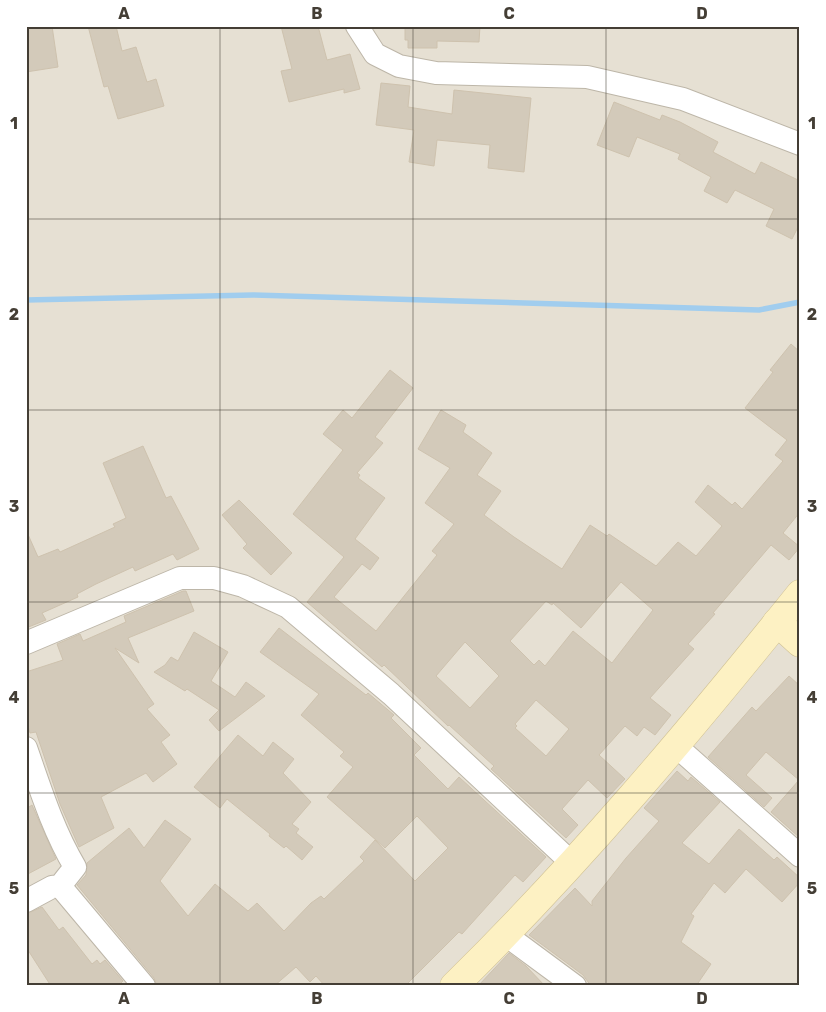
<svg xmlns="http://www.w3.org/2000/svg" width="826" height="1012" viewBox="0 0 826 1012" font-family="Rubik,sans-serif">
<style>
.residential{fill:#e6e0d3}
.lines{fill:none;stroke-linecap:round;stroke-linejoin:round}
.stream{stroke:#a1cdee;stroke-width:5.5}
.building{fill:#d3caba;stroke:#cec2ae;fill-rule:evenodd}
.street-casing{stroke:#bdb6a8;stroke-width:24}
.secondary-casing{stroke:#d1c295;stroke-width:29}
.street{stroke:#fff;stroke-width:22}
.secondary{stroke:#fdf1c3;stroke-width:28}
.grid{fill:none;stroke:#443e35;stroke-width:1;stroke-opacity:0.55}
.neatline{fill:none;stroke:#443e35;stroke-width:2}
.grid-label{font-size:16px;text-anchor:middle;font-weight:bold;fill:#443e35}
</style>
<rect width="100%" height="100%" fill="#f2eee5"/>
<rect class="residential" x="26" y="26" width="774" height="960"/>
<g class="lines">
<polyline class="stream" points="26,300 253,295 759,310 800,302"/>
</g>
<g class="building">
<polygon points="26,26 52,26 58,67 26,72"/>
<polygon points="88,26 116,26 122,51 136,47 147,82 156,79 164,106 118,119 108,86 104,87"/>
<polygon points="281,26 318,26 327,60 350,54 360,89 344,93 344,89 289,102 281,71 292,69"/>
<polygon points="405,26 480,26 479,42 437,41 437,48 408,48 408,40 405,40"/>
<polygon points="381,83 410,86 408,107 452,114 454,90 531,98 524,172 488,168 490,145 437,140 434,166 409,162 414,130 376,125"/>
<polygon points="614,102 660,120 662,115 680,122 718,142 713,152 755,174 761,162 800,181 800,223 792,239 766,226 774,209 735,190 727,203 704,191 711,177 678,159 680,154 637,137 629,157 597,145"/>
<path d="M791,344L800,352V512L783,533L800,547L789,560L771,545L713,613L715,614L688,644L694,649L650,698L671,715L655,735L644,727L637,736L625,726L599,755L625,779L607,798L588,780L562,809L578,825L566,838L491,769L494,766L449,725L448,726L384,665L382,667L307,602L344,557L293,514L343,450L323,434L343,410L352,418L390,370L413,388L375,437L383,443L357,473L360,475L358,478L385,498L355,539L379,558L370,570L362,564L334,597L376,631L437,555L432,551L454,524L425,503L450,468L418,449L441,410L466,425L463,432L492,453L477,475L501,491L484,515L514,537L562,569L590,525L607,536L609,534L656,566L678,542L696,556L722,526L695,502L708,485L732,505L735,502L742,509L783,461L775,455L787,440L745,408L773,372L770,370ZM621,582L653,610L612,663L573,631L545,666L539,660L534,665L510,641L546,601L552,605L553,603L581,628ZM465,642L499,676L470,708L436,676ZM536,700L569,729L546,756L515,728L517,726L515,724Z"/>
<polygon points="143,446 166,498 171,496 199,549 177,560 173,554 135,571 133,567 96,584 77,594 78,597 42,613 46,620 26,628 26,530 38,557 58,549 60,552 115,527 113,524 126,518 103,463"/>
<polygon points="239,500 292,553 271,575 243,548 247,544 222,515"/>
<polygon points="183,591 186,591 194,611 128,638 139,663 115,648 154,704 147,709 170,735 161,742 177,764 153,782 146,773 101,797 114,828 79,847 60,804 36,732 30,733 26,719 26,672 63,660 57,644 80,634 83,641 126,622 124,616"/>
<polygon points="279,628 366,695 368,693 394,715 391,718 421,748 414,755 448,789 459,777 546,857 523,882 515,875 462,934 459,932 405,986 325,986 316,976 310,982 296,967 274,986 157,986 154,978 77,885 86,875 87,863 129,828 144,848 165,820 191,839 160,881 188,916 215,884 248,911 257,903 284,931 311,903 321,896 324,899 364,861 360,857 375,840 415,881 448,848 417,816 385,848 327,797 353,767 340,756 344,752 301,715 319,694 260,652"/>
<polygon points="194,632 228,652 211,681 235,697 246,682 265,696 219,731 209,720 219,710 187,689 185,691 154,672 165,665 171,657 178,661"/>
<polygon points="789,676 800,686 800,838 771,812 799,780 766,752 746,775 772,798 764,807 708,757 752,707 756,711"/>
<polygon points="238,735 263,756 273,742 294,759 283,773 311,802 292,824 299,829 296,833 313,847 302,860 286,846 284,848 269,836 270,834 227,799 220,808 194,787"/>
<polygon points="677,771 688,781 691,777 720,802 682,843 709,864 739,829 774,860 777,857 800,878 800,882 782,902 746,869 725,893 714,883 691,914 694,916 681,942 711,964 696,986 591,986 583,975 529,935 575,888 592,906 592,901 626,858 659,821 644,808"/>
<polygon points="32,805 56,859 26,875 26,809"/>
<polygon points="42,907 59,930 63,927 92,964 97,960 100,964 105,960 123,981 118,986 51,986 26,947 26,914"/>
<polygon points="509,953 526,966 545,986 478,986"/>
</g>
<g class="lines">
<defs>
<g id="street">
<polyline points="357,26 375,54 399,66 436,73 587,77 683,99 800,144"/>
<polyline points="26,643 180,578 214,578 243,586 288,607 391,694 572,863"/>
<polyline points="676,746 800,856"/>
<path d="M26,748C40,788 53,830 75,867L60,886L52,887L26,901"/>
<polyline points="60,886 144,986"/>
<polyline points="506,935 575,986"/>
</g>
<g id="secondary">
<polyline points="777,622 800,643"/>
<path d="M454,986C579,863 691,730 800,594"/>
</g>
</defs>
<use href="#street" class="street-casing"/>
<use href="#secondary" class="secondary-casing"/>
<use href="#street" class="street"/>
<use href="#secondary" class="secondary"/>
</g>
<path class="grid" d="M220,26V986M413,26V986M606,26V986M26,219H800M26,410H800M26,602H800M26,793H800"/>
<rect width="826" height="1012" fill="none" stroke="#ffffff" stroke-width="55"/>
<rect x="28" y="28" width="770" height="956" class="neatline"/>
<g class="grid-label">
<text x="124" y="19">A</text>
<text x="317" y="19">B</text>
<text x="509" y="19">C</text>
<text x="702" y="19">D</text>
<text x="14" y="129">1</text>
<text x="812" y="129">1</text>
<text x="14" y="320">2</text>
<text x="812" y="320">2</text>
<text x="14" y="512">3</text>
<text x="812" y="512">3</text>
<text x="14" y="703">4</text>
<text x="812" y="703">4</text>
<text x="14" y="894">5</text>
<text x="812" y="894">5</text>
<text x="124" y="1004">A</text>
<text x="317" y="1004">B</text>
<text x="509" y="1004">C</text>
<text x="702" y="1004">D</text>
</g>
</svg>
